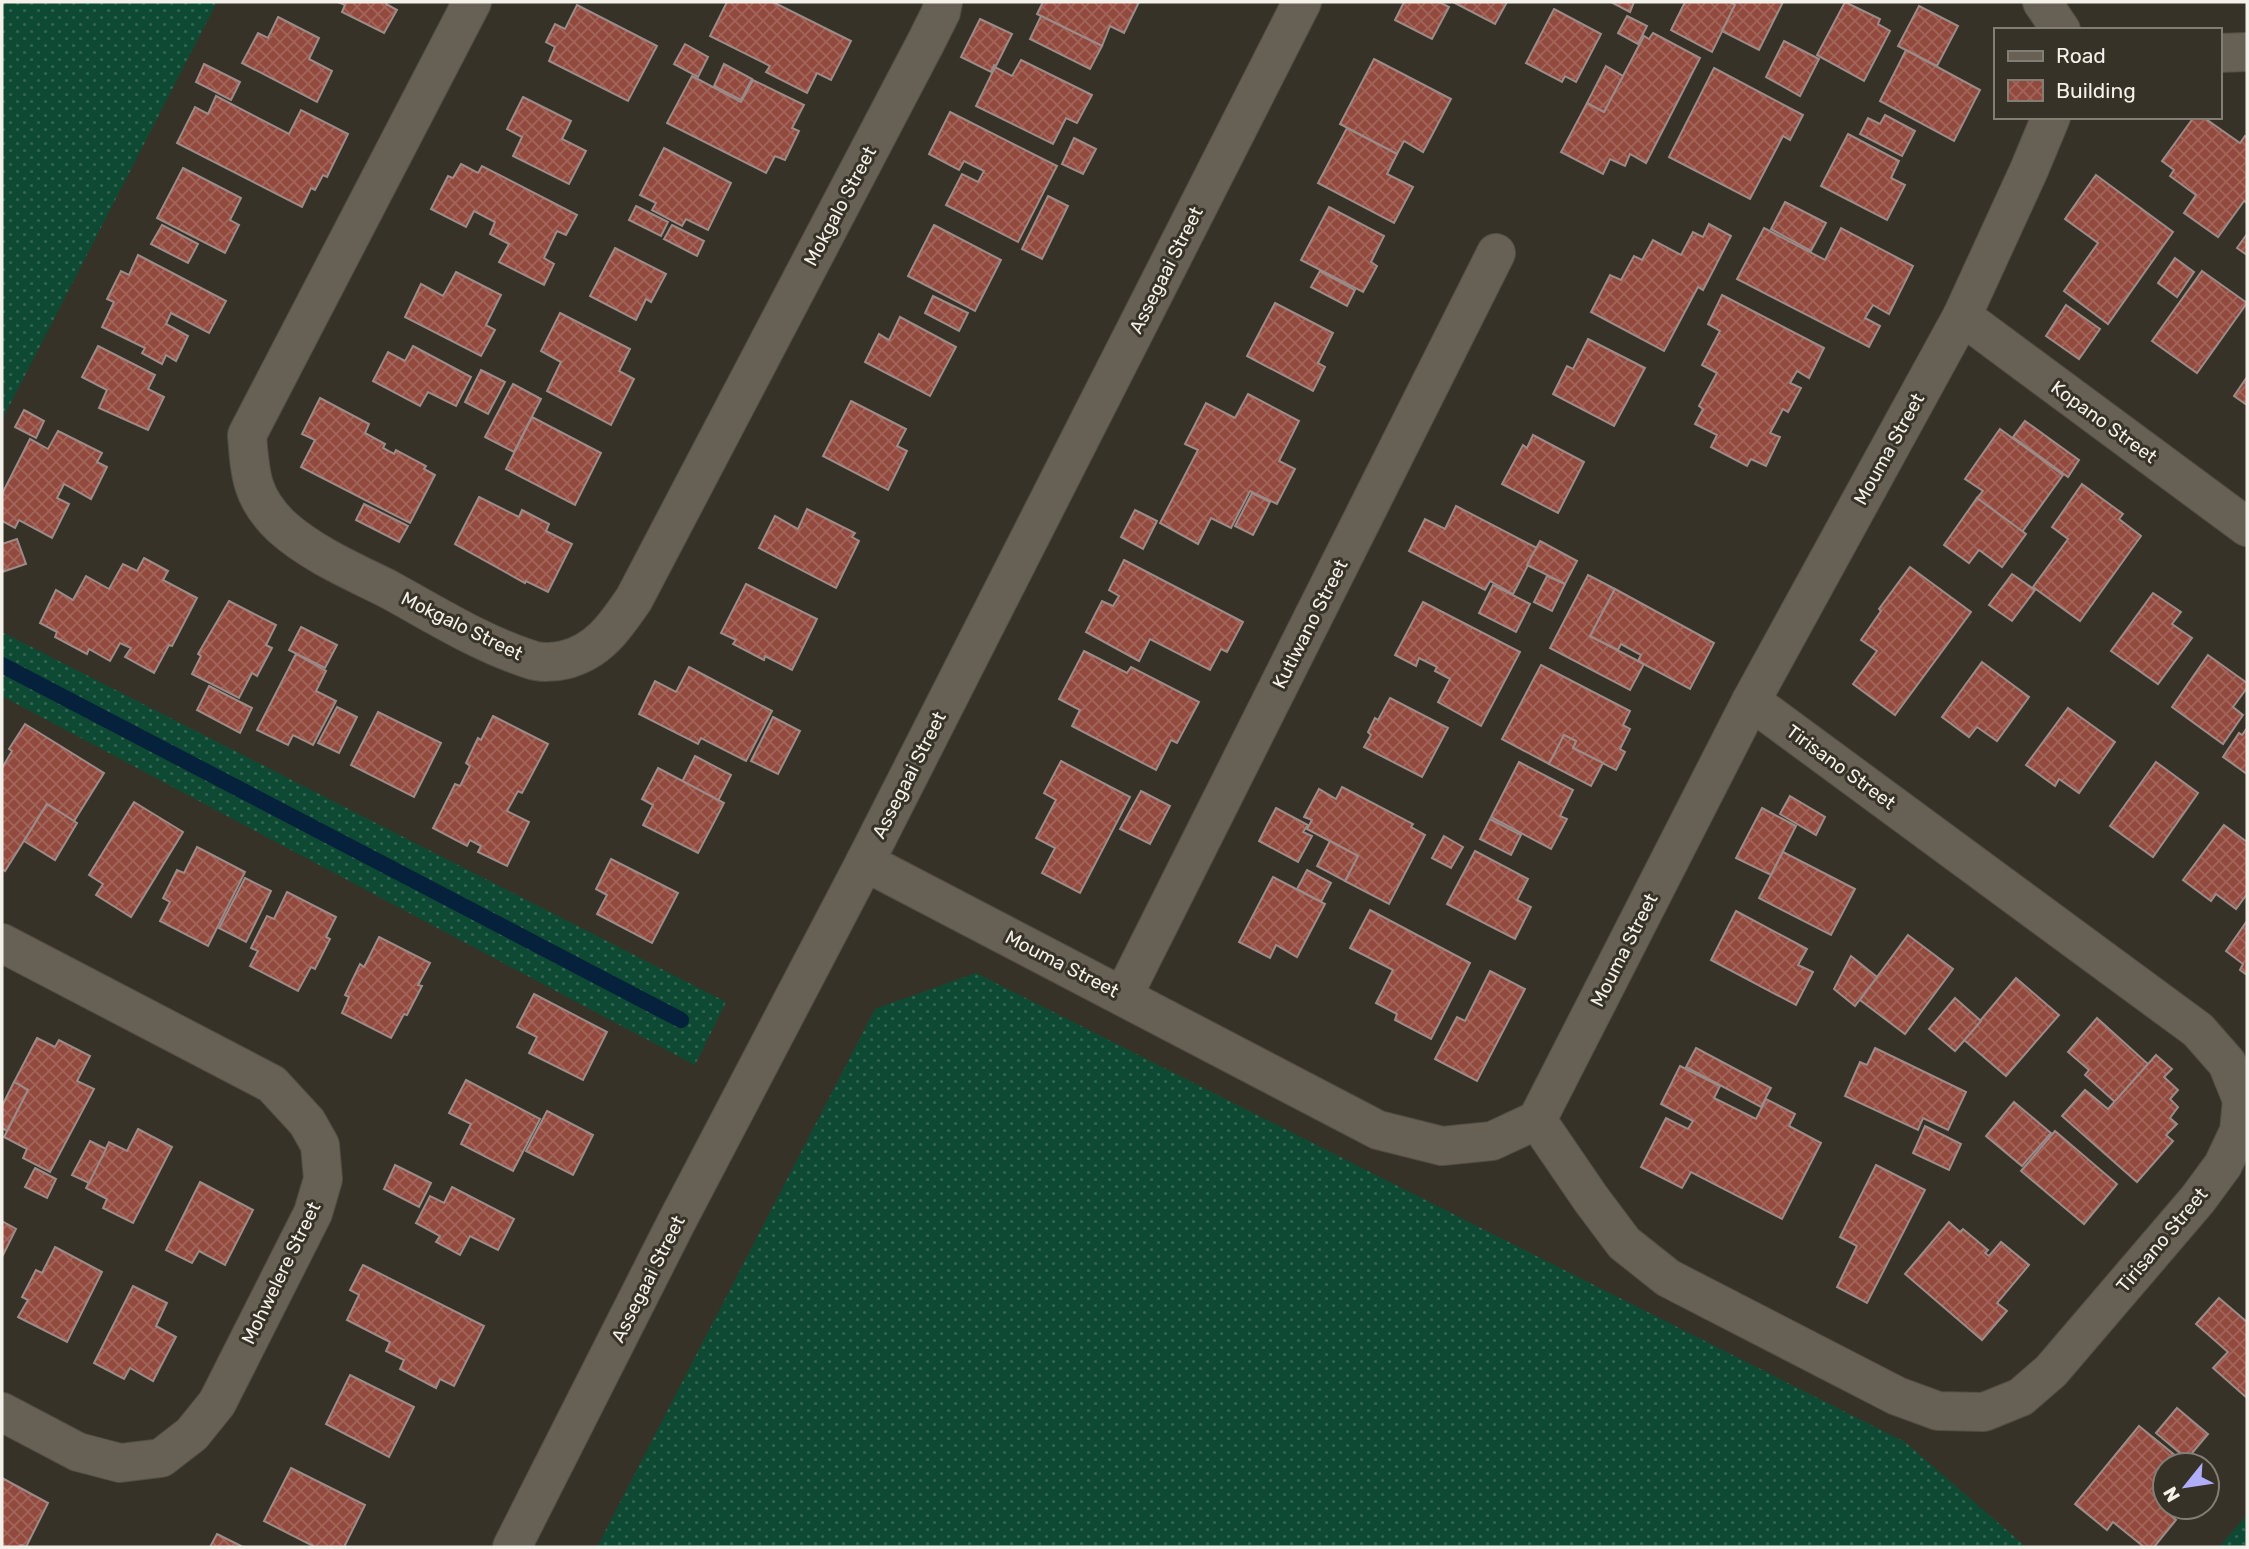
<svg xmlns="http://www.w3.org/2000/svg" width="2249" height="1549" viewBox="0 0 2249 1549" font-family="Rubik,sans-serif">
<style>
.grass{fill:url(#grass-dots)}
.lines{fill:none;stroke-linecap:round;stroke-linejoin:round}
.stream{stroke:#05213b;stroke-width:16}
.building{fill:url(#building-cross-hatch);stroke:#9c8b88;stroke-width:2}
.minor-casing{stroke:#524e44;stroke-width:40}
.minor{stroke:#666154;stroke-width:38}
.labels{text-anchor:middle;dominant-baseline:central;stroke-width:6;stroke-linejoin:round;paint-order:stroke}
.street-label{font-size:19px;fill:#f4f1ea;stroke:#373227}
</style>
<defs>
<pattern id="grass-dots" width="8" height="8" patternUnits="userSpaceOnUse" patternTransform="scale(1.75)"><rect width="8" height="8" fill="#0e4a33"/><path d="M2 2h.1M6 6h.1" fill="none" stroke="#326551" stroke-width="1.8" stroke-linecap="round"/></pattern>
<pattern id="building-cross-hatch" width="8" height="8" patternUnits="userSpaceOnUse" patternTransform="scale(1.75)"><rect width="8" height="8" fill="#934a3e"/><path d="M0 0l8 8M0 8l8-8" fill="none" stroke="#a3655a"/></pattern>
</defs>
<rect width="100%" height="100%" fill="#373227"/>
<g class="grass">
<polygon points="2,2 217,2 2,420"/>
<polygon points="2,632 726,1002 695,1065 2,696"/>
<polygon points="976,973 1905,1442 2026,1547 597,1547 875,1009"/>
<polygon points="2247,1515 2247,1547 2219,1547"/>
</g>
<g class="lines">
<polyline class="stream" points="2,665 681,1020"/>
</g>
<g class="building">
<polygon points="338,2 387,2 386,4 397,10 384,33 342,12 345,5"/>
<polygon points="727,2 773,2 851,41 831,80 817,73 807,93 766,72 770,66 710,36"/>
<polygon points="1043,2 1139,2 1124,33 1110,26 1102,46 1037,14"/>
<polygon points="1404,2 1439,2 1449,7 1432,39 1395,20"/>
<polygon points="1453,2 1507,2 1495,24"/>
<polygon points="1611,2 1634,2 1630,12"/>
<polygon points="1685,2 1730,2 1735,5 1712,52 1671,30"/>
<polygon points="1730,2 1783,2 1759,50 1722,31 1735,5"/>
<polygon points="1845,2 1880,19 1878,24 1890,31 1864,81 1817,55"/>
<polygon points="577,5 657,46 628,101 549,61 555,47 546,42 555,24 565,29"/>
<polygon points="1919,6 1958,26 1937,66 1898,46"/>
<polygon points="1554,9 1601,34 1576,82 1565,76 1562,82 1526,63"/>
<polygon points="1041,16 1102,46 1090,69 1030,39"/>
<polygon points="1627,16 1647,26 1638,44 1618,33"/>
<polygon points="278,17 319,38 309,59 332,71 317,102 242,63 258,33 268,38"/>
<polygon points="980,19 1012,34 996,66 994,65 991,72 961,57"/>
<polygon points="1653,33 1700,58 1646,163 1630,154 1625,166 1610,159 1603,174 1561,152 1587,103 1604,112 1644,36 1649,39"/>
<polygon points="1784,41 1819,59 1800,96 1766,77"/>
<polygon points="685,44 708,57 698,77 674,64"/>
<polygon points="1906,50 1980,90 1954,141 1880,101"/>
<polygon points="1374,59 1451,99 1423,152 1404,141 1397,154 1340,124"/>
<polygon points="1021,60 1092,95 1077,123 1066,118 1053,144 976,106 995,67 1012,76"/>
<polygon points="204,64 240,82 231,100 196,82"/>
<polygon points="724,64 752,79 741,100 714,86"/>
<polygon points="1606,66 1623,76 1604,112 1587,103"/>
<polygon points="1714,68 1803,115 1790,140 1783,136 1750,199 1669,157"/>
<polygon points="692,76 741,102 753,80 804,105 792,128 799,131 785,160 775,156 766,173 667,123"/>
<polygon points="216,96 289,134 301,110 348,134 327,177 323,175 315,190 311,188 302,207 177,143 195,107 208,114"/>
<polygon points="523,97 571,121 562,139 586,151 569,184 513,156 522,137 507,129"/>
<polygon points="950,112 1057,166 1018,242 946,205 962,174 978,182 984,171 964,161 959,170 929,154"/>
<polygon points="1885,115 1915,131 1902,156 1860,134 1868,118 1880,124"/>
<polygon points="2194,117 2203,117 2240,143 2245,136 2247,138 2247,203 2244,201 2218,237 2184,213 2196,195 2170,176 2174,170 2162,161"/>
<polygon points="1347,128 1397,154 1387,174 1413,187 1394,223 1318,183"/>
<polygon points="1848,134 1899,161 1891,178 1905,185 1887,220 1821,186"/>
<polygon points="1074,138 1096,149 1083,174 1062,164"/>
<polygon points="664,148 731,183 708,230 686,219 682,226 652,210 656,203 640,195"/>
<polygon points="461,164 478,173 482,166 577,215 566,235 557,231 544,258 554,264 544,285 499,262 509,244 490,234 495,222 474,211 466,227 431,209 448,176 453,178"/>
<polygon points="183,168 241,198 230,220 239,225 225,253 157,218"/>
<polygon points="2096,175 2173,232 2108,324 2064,291 2098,243 2065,219"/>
<polygon points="1048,196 1068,206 1042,259 1022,249"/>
<polygon points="1785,202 1826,223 1811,251 1771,229"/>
<polygon points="636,206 668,222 661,236 629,220"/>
<polygon points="1329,207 1384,236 1371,262 1377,266 1363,292 1301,260"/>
<polygon points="1709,224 1731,236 1703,290 1698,287 1664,351 1591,312 1610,275 1621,280 1634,256 1642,260 1653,240 1681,255 1693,232 1703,237"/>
<polygon points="162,225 198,244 188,263 151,244"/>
<polygon points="672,225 704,241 697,256 664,239"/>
<polygon points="934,225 1001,260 975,311 908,276"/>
<polygon points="1764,228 1825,260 1841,228 1913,266 1889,314 1873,305 1865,318 1880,326 1869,347 1737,279"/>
<polygon points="2247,234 2247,255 2237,248"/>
<polygon points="615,248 666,274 651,302 646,299 636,320 590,296"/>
<polygon points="138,255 226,301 209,333 171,313 166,324 188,336 176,361 166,355 162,364 142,353 145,348 102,327 114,302 107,299 121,271 129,275"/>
<polygon points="2175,258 2194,272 2177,297 2158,283"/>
<polygon points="1320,271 1355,290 1347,306 1311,287"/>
<polygon points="2202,271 2247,303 2197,373 2152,341"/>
<polygon points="456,272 501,295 486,325 495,330 481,356 405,317 421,284 443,296"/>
<polygon points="1722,295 1824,348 1809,378 1797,371 1790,383 1801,388 1788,412 1783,409 1770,433 1780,437 1766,466 1751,459 1747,466 1711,447 1717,435 1695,424 1703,409 1699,406 1717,373 1702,365 1720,331 1708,324"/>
<polygon points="933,296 968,313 959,331 925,313"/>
<polygon points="1275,303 1333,333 1318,363 1325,367 1313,391 1247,356"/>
<polygon points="2066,305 2100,329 2079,359 2046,336"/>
<polygon points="560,313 630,349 619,371 634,379 611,425 547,391 561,362 541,351"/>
<polygon points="900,317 956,347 930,396 865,362 879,334 889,340"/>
<polygon points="1588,339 1645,368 1614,426 1553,394 1567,366 1573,369"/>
<polygon points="98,346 155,375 148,389 164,397 148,430 99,408 107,390 82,377"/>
<polygon points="413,346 471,377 456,406 428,392 420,406 373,381 388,352 405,361"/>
<polygon points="481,370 505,382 488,414 465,402"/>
<polygon points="2247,377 2247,405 2234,396"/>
<polygon points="513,384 541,399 514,452 485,437"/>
<polygon points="1248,394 1299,421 1279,461 1295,469 1277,504 1250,491 1231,528 1211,518 1198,544 1160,523 1198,450 1185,444 1206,403 1235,418"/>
<polygon points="320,398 369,424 365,433 385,444 383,448 394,454 396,450 426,466 424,469 435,475 410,523 301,467 315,440 302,434"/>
<polygon points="851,401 906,429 897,446 907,451 888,490 823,456"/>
<polygon points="24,410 44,421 36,438 15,427"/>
<polygon points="532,417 601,453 575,505 506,469"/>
<polygon points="2025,421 2079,460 2068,477 2013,437"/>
<polygon points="2000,429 2063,475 2022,532 1977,498 1983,491 1965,479"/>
<polygon points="58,431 102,453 97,462 107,467 91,499 64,484 57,498 69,504 52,538 19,520 15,528 2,521 2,494 30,439 48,449"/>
<polygon points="1533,435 1584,462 1558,513 1502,484 1523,445 1527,448"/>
<polygon points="2082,484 2123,514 2119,519 2141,536 2080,621 2033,587 2068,539 2052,527"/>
<polygon points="1252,493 1270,502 1253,535 1235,526"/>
<polygon points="479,497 519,517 522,510 549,524 546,531 572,544 548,592 526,581 525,583 455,544"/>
<polygon points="1977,498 2026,534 2002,567 1979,550 1969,563 1944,545"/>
<polygon points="364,504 408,526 399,542 356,520"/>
<polygon points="1456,506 1537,548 1513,594 1490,581 1485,590 1409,551 1425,519 1445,529"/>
<polygon points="807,509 855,533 852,537 859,541 836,588 759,548 775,516 798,529"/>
<polygon points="1135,510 1157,521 1143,549 1121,537"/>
<polygon points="17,539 26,564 2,572 2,544"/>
<polygon points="1540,541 1577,561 1565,584 1527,565"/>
<polygon points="144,558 168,571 163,580 197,598 172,646 169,645 154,673 125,657 131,648 120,643 110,661 89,649 87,654 55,637 57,632 40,623 56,590 73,600 86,576 109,589 123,564 137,571"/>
<polygon points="1124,560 1243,622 1227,652 1221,649 1210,670 1150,639 1139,661 1086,632 1102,601 1113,606 1119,596 1109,590"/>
<polygon points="1910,567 1971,612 1895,715 1853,684 1877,651 1861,640 1881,611 1879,609"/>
<polygon points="2012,574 2035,590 2012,621 1989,605"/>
<polygon points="1588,575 1615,589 1590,636 1644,664 1630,690 1550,648"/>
<polygon points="1547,576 1565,584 1552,611 1534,602"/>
<polygon points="746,584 817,619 792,670 765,656 764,660 733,644 736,640 721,633"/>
<polygon points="1493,585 1530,604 1516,632 1479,613"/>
<polygon points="1615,589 1714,643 1690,689 1638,661 1641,655 1621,644 1618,650 1590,636"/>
<polygon points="2153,593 2181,612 2172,624 2192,638 2158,684 2111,651"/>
<polygon points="229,601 276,625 266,645 272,648 257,676 252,673 239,698 192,674 201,656 198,654"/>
<polygon points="1423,602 1520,652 1481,726 1438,702 1450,679 1435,671 1437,667 1419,658 1416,666 1395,655"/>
<polygon points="301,627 337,645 325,668 289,650"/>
<polygon points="1084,651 1127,673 1131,667 1199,702 1177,743 1171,740 1156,770 1072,726 1080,710 1059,699"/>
<polygon points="296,654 326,671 316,691 336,701 313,745 293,735 288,745 257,730"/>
<polygon points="2208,655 2247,683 2247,688 2233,707 2243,715 2223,744 2172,707"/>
<polygon points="1982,662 2029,697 1997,741 1977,727 1969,737 1942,717"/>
<polygon points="1541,665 1630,711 1623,725 1630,729 1620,749 1625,752 1616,770 1573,748 1576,741 1564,735 1549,764 1502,739"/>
<polygon points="689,667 772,711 746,761 701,738 698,744 639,714 655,681 676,692"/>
<polygon points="209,686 252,708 240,733 197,710"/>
<polygon points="1390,698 1448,728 1422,777 1364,747 1371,735 1368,732 1375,718 1378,720"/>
<polygon points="337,707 357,717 339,753 318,743"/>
<polygon points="2068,708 2115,742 2079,793 2059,779 2055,786 2026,765"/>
<polygon points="378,712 441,743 414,797 351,765"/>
<polygon points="493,716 548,744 522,793 518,791 507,811 529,822 507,866 478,852 481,846 470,840 467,846 433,828 455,784 460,786 470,766 466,763 478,738 481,740"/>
<polygon points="773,717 800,731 778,774 751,761"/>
<polygon points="25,724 104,773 74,821 47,804 5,871 2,869 2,768 12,751 9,749"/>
<polygon points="2247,728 2247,774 2223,757 2239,733 2242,735"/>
<polygon points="1564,735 1576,741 1573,748 1603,763 1591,786 1549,764"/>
<polygon points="695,756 731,775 718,801 682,782"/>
<polygon points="1061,761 1130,797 1080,893 1042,873 1055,848 1036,838 1056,800 1044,793"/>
<polygon points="1519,762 1573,790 1560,816 1567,819 1551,849 1491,817"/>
<polygon points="2156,762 2198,793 2153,857 2110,826"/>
<polygon points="658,768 724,803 698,853 643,825 653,805 642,799"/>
<polygon points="1342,787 1413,824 1411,827 1425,835 1389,904 1345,881 1358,856 1307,829 1312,820 1304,817 1319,789 1336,799"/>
<polygon points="1141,791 1170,806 1150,844 1120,829"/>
<polygon points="1790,796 1825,817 1816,835 1780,814"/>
<polygon points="134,802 183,832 131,917 96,895 103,884 89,875"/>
<polygon points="47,804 77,823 55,860 24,841"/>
<polygon points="1276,808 1308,825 1303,832 1312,836 1298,862 1259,841"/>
<polygon points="1762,808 1796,826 1771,875 1736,858"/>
<polygon points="1490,819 1521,835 1511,855 1480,839"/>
<polygon points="2224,825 2247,842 2247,894 2236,909 2216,894 2211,901 2183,880"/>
<polygon points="1444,836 1463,847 1451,868 1432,858"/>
<polygon points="1330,841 1358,856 1345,881 1317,866"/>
<polygon points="197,847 245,872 208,946 160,921 170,902 163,898 177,870 184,873"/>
<polygon points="1475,851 1528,879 1517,900 1531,907 1515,939 1447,904"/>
<polygon points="1783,852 1855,889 1831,935 1759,898"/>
<polygon points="611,859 678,893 652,943 597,914 607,895 596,889"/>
<polygon points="1307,870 1331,883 1321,902 1297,889"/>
<polygon points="1273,877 1325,904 1297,957 1276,945 1270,958 1239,942"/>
<polygon points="245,878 271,891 246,942 219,928"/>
<polygon points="287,892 336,917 326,937 330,939 315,969 311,967 298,991 250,966 258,951 251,948 267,916 274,919"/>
<polygon points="1370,910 1470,963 1431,1039 1395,1020 1397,1014 1376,1003 1393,970 1350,948"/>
<polygon points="1736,911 1807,949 1798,965 1813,972 1796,1005 1711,960"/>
<polygon points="2247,921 2247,975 2240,970 2243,964 2226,951"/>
<polygon points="1908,935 1953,969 1905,1034 1860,1000"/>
<polygon points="379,937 430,963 418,985 422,986 407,1015 404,1014 391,1038 342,1013 349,997 345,995 360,964 364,967"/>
<polygon points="1851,956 1877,977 1855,1006 1834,989"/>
<polygon points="1490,971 1525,989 1477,1081 1435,1059 1457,1017 1465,1021"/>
<polygon points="2016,978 2059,1015 2006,1076 1964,1040"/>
<polygon points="534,994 607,1032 583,1080 529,1053 537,1037 517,1027"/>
<polygon points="1955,998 1981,1021 1955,1051 1929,1029"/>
<polygon points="2097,1018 2148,1064 2115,1102 2085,1075 2089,1070 2068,1052"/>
<polygon points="37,1038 55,1047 59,1040 90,1056 77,1081 94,1089 50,1172 23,1158 27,1149 4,1137 28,1090 14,1082"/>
<polygon points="1696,1048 1771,1088 1761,1107 1686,1067"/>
<polygon points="1875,1048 1966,1092 1948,1130 1923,1118 1918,1130 1845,1096 1860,1062 1867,1065"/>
<polygon points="2156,1055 2172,1069 2164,1077 2178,1090 2170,1099 2178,1107 2170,1118 2177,1124 2166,1135 2173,1141 2137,1182 2062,1116 2085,1090 2108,1109"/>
<polygon points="1680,1066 1720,1086 1714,1098 1756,1119 1766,1099 1795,1114 1789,1126 1821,1143 1782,1219 1691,1172 1682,1188 1641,1167 1666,1118 1688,1129 1693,1121 1661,1104"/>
<polygon points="466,1080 540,1119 513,1171 461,1144 471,1124 449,1113"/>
<polygon points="14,1082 28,1090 7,1131 2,1128 2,1106"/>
<polygon points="2014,1102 2051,1133 2022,1166 1986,1136"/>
<polygon points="547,1111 593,1135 573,1175 526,1151"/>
<polygon points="1925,1126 1961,1144 1949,1170 1913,1153"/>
<polygon points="138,1129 172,1147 133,1223 103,1208 107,1199 86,1188 109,1142 127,1151"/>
<polygon points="2055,1131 2117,1184 2084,1224 2021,1171"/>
<polygon points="90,1141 106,1149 89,1183 72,1175"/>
<polygon points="395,1165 431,1183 419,1207 384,1189"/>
<polygon points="1876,1165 1925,1190 1867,1303 1837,1287 1857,1246 1840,1237"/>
<polygon points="35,1168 56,1179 47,1198 25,1187"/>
<polygon points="200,1182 253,1210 225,1265 199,1251 192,1263 166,1250"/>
<polygon points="452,1187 514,1219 498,1250 470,1236 460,1255 436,1242 440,1236 416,1223 430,1196 444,1203"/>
<polygon points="2,1221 16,1229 2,1257"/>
<polygon points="1949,1222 1960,1232 1963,1229 1988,1250 1985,1253 1989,1256 2001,1242 2029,1265 1997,1303 2007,1311 1982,1340 1905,1274"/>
<polygon points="55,1247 102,1272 67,1342 18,1317 28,1300 22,1297 36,1270 42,1273"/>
<polygon points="363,1265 484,1326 454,1386 440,1379 436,1388 400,1369 404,1360 386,1351 390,1342 347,1320 359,1295 350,1290"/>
<polygon points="133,1286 167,1303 156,1326 176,1337 153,1381 130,1368 124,1379 94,1363"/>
<polygon points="2219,1298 2247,1322 2247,1398 2213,1368 2228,1352 2196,1324"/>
<polygon points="350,1375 414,1407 389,1457 326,1424"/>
<polygon points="2177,1408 2208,1434 2187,1459 2156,1433"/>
<polygon points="2139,1426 2187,1465 2165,1465 2165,1507 2163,1509 2176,1520 2154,1547 2144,1547 2113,1522 2107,1530 2075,1504"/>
<polygon points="291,1468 365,1505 344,1547 315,1547 264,1521"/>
<polygon points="2,1478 48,1503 26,1547 21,1545 19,1547 2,1547"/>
<polygon points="217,1534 243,1547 210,1547"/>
</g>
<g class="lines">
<defs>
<g id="minor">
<path d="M472,2L247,435C250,474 251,498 282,527C312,554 352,571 388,589C434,614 481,644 532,660C540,663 555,662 564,660C598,652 615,627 634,599L926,42L941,12L943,2"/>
<polyline points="2042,2 2061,30"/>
<polyline points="2219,53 2247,52"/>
<polyline points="1962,316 2247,527"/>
<polyline points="865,862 1378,1130 1442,1146 1492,1141 1537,1120 1751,701 1962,316 2029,170 2051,117"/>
<polyline points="2,943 272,1084 307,1122 320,1145 323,1179 313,1213 217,1403 192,1434 161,1458 120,1463 78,1452 2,1412"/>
<polyline points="1123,996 1496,253"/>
<polyline points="1537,1120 1591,1199 1624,1243 1668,1278 1897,1396 1938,1411 1984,1412 2021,1397 2051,1371 2198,1199 2223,1165 2239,1131 2242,1100 2227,1063 2198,1030 1751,701"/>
<polyline points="512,1547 676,1223 865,862 1302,2"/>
</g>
</defs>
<use href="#minor" class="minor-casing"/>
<use href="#minor" class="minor"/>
</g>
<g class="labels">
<g class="street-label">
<text transform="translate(840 206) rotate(-62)">Mokgalo Street</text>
<text transform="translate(1166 270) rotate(-63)">Assegaai Street</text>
<text transform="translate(2104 422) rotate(36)">Kopano Street</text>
<text transform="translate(1889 449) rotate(-61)">Mouma Street</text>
<text transform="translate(1310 624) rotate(-63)">Kutlwano Street</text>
<text transform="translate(462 626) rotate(26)">Mokgalo Street</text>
<text transform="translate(1841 767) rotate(36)">Tirisano Street</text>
<text transform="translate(909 775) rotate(-63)">Assegaai Street</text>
<text transform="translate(1624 950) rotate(-63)">Mouma Street</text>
<text transform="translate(1062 964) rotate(27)">Mouma Street</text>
<text transform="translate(2162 1240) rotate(-50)">Tirisano Street</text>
<text transform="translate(281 1273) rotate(-64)">Mohwelere Street</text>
<text transform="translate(648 1279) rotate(-63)">Assegaai Street</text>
</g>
</g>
<rect width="2249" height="1549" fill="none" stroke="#f4f1ea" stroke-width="7"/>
<rect x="1994" y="28" width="228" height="91" fill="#373227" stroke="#837e75" stroke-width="2"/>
<rect x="2008" y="51" width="35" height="10" fill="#666154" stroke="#837e75" stroke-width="2"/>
<text x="2056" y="63" font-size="21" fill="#f4f1ea">Road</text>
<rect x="2008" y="80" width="35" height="21" fill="url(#building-cross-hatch)" stroke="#837e75" stroke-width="2"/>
<text x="2056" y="98" font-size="21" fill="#f4f1ea">Building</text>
<g transform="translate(2186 1486) rotate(240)"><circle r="33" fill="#373227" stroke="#837e75" stroke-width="2"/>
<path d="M0-5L12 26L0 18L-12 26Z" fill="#b0aefa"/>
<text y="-10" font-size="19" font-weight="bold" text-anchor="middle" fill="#f4f1ea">N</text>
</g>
</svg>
